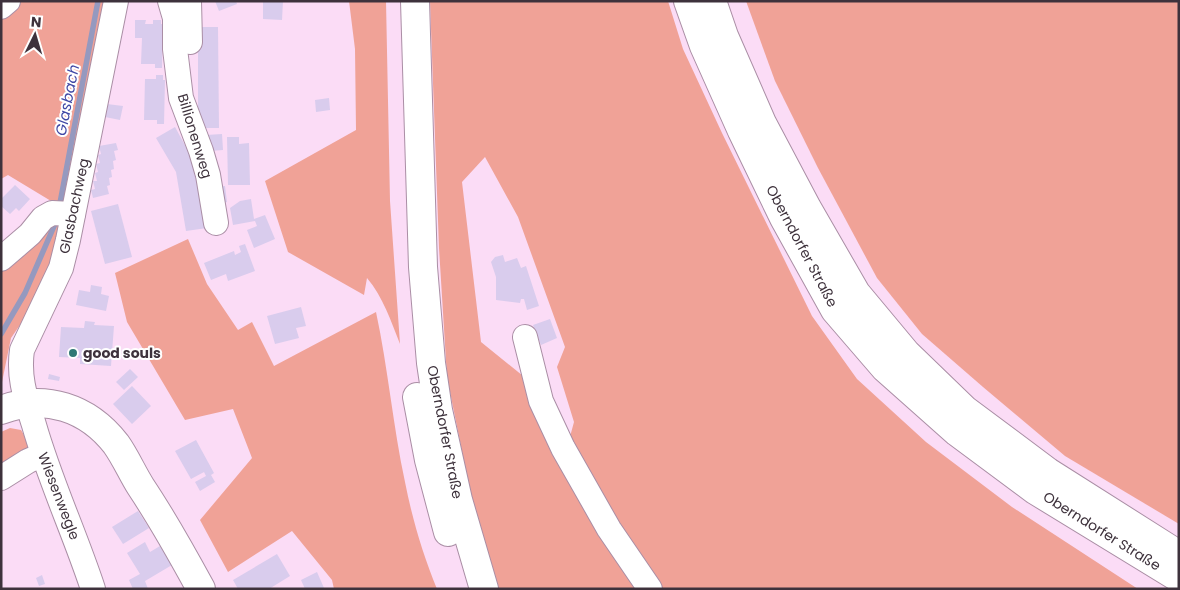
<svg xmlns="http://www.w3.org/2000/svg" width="1180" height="590" viewBox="0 0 1180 590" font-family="Poppins,sans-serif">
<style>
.green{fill:#f0a297}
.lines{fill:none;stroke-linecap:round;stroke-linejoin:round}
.stream{stroke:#9599bf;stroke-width:5.5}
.building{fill:#d9cced}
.minor-casing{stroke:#aa8ea5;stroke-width:26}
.major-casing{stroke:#aa8ea5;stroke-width:30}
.minor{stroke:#fff;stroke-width:24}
.major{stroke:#fff;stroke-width:28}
.poi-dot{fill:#2f7874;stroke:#fff;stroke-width:2}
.labels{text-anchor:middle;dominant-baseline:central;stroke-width:4;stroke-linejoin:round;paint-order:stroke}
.street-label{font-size:14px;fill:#3e323c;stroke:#fff}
.poi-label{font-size:14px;font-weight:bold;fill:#3e323c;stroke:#fff;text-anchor:start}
.water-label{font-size:15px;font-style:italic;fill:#4048a5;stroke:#fff}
</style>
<rect width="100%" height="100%" fill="#fbdcf6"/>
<g class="green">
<polygon points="1,1 109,1 70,203 51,201 8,175 1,179"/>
<path d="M349,1H386L390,201L400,344C391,321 383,297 367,278L364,295L288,252L265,181L356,130L355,49Z"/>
<polygon points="430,1 668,1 683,49 722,133 812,316 857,379 926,442 1012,507 1138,589 656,589 568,444 574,422 557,367 565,347 518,217 485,157 462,182 481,342 528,380 643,589 498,589 471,496 447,377 439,248"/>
<polygon points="746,1 1179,1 1179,524 1065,456 983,387 922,334 877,278 818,168 775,81"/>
<polygon points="61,223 56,250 31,309 11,338 1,387 1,268 45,224"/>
<path d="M188,239L207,284L238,330L252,322L274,366L376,312C388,368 393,426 405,482C412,518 423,555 437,589H334L332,580L292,531L228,572L200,520L252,458L233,409L185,420L127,322L115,273Z"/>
<polygon points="10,428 21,430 27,440 27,448 1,470 1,432"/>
</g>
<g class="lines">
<g class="stream">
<polyline points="60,203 98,1"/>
<polyline points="1,334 25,293 55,224"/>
</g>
</g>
<g class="building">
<polygon points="215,1 236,1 237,4 219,11"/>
<polygon points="263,1 283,1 282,20 263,19"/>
<polygon points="135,20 146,20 145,24 153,24 153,20 161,20 161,24 163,24 162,68 155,68 155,64 141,64 142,38 135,38"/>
<polygon points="198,27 218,27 219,128 198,128"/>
<polygon points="156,75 163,75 163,80 165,80 164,124 157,124 157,120 144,120 145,79 156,79"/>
<polygon points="329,98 330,110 316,112 315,100"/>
<polygon points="107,104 123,106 120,120 105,117"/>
<polygon points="175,127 198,169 207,228 186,231 176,172 156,138"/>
<polygon points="222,134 223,150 210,151 206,135"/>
<polygon points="227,137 239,137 239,144 249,143 250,185 228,185"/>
<polygon points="116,143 118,150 114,151 116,160 113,161 114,169 111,170 112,177 109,178 110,185 107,186 109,194 93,198 91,190 95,189 93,181 97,181 95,173 98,172 96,164 100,163 98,155 101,154 99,146"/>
<polygon points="15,185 30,199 19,211 16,208 10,214 1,206 1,199"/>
<polygon points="225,186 227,202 219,204 216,187"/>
<polygon points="251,199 254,219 265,215 275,239 254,248 247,230 257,226 255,221 233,225 230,208 240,201"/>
<polygon points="118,204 132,257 105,264 91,211"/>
<polygon points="245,244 255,271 228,281 226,274 211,280 204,263 234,251 235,255 241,252 239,246"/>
<polygon points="503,255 505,262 517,258 521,268 526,266 539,306 527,310 524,299 521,299 520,303 496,300 496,277 491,262 495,257"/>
<polygon points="91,285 102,287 101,294 109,296 106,311 76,305 79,290 90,292"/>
<polygon points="301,307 306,326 296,328 299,338 275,344 267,316"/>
<polygon points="550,319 557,338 541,345 533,325"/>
<polygon points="85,321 95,322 94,325 114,326 111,366 80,364 80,358 59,357 61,327 84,328"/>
<polygon points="130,369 138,377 124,390 116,382"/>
<polygon points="49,374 60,377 59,381 48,379"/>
<polygon points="132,386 151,406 132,424 113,404"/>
<polygon points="196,440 214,473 211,475 215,482 200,491 195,482 206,476 204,472 191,479 175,451"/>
<polygon points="138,511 149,528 123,544 112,527"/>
<polygon points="145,542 150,552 160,546 172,565 145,581 148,589 133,589 129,580 140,574 127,553"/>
<polygon points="277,554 290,576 269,589 238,589 233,580"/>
<polygon points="317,572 324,588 305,589 301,580"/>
<polygon points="42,575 45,584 39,586 36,578"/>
</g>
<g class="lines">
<defs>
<g id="minor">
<polyline points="170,1 175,18 175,49 181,98 201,151 208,175 216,223"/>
<polyline points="189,1 190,42"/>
<polyline points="1,7 8,1"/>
<polyline points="1,259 30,234 43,218 52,213 73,214"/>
<polyline points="525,337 541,401 563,448 609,529 650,589"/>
<polyline points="1,478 28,461 42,455"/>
<path d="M93,589C75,534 50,481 34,425C26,399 18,378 22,350L61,268L68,240L116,1"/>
</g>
<g id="major">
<polyline points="415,1 423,267 431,363 438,410 458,500 484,589"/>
<polyline points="688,1 704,46 742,131 784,218 835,310 885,368 957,432 1035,490 1179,578"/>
<polyline points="712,1 724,36 762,123 807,208 856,293 906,353 965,410 1048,472 1179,555"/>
<polyline points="417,397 429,460 448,532"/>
<path d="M1,410C45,393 88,408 116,444C126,458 132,473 141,487C163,520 182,554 201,589"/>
</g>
</defs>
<use href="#minor" class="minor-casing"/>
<use href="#major" class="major-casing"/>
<use href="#minor" class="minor"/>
<use href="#major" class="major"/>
</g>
<circle class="poi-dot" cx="73" cy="353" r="5"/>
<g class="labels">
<g class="street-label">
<text transform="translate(195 136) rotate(73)">Billionenweg</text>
<text transform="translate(74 206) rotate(-78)">Glasbachweg</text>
<text transform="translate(802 246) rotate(62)">Oberndorfer Straße</text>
<text transform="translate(445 432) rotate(79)">Oberndorfer Straße</text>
<text transform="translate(59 496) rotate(69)">Wiesenwegle</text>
<text transform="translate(1102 531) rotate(32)">Oberndorfer Straße</text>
</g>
<g class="poi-label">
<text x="83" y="353">good souls</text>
</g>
<g class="water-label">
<text transform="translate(67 100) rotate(-79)">Glasbach</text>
</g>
</g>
<rect width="1180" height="590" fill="none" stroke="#3e323c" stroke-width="5"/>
<g transform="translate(35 35) rotate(5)" stroke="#ffffff" stroke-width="4" paint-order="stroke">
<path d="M0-4L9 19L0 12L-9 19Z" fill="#3e323c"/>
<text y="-8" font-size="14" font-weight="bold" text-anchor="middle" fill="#3e323c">N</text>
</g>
</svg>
